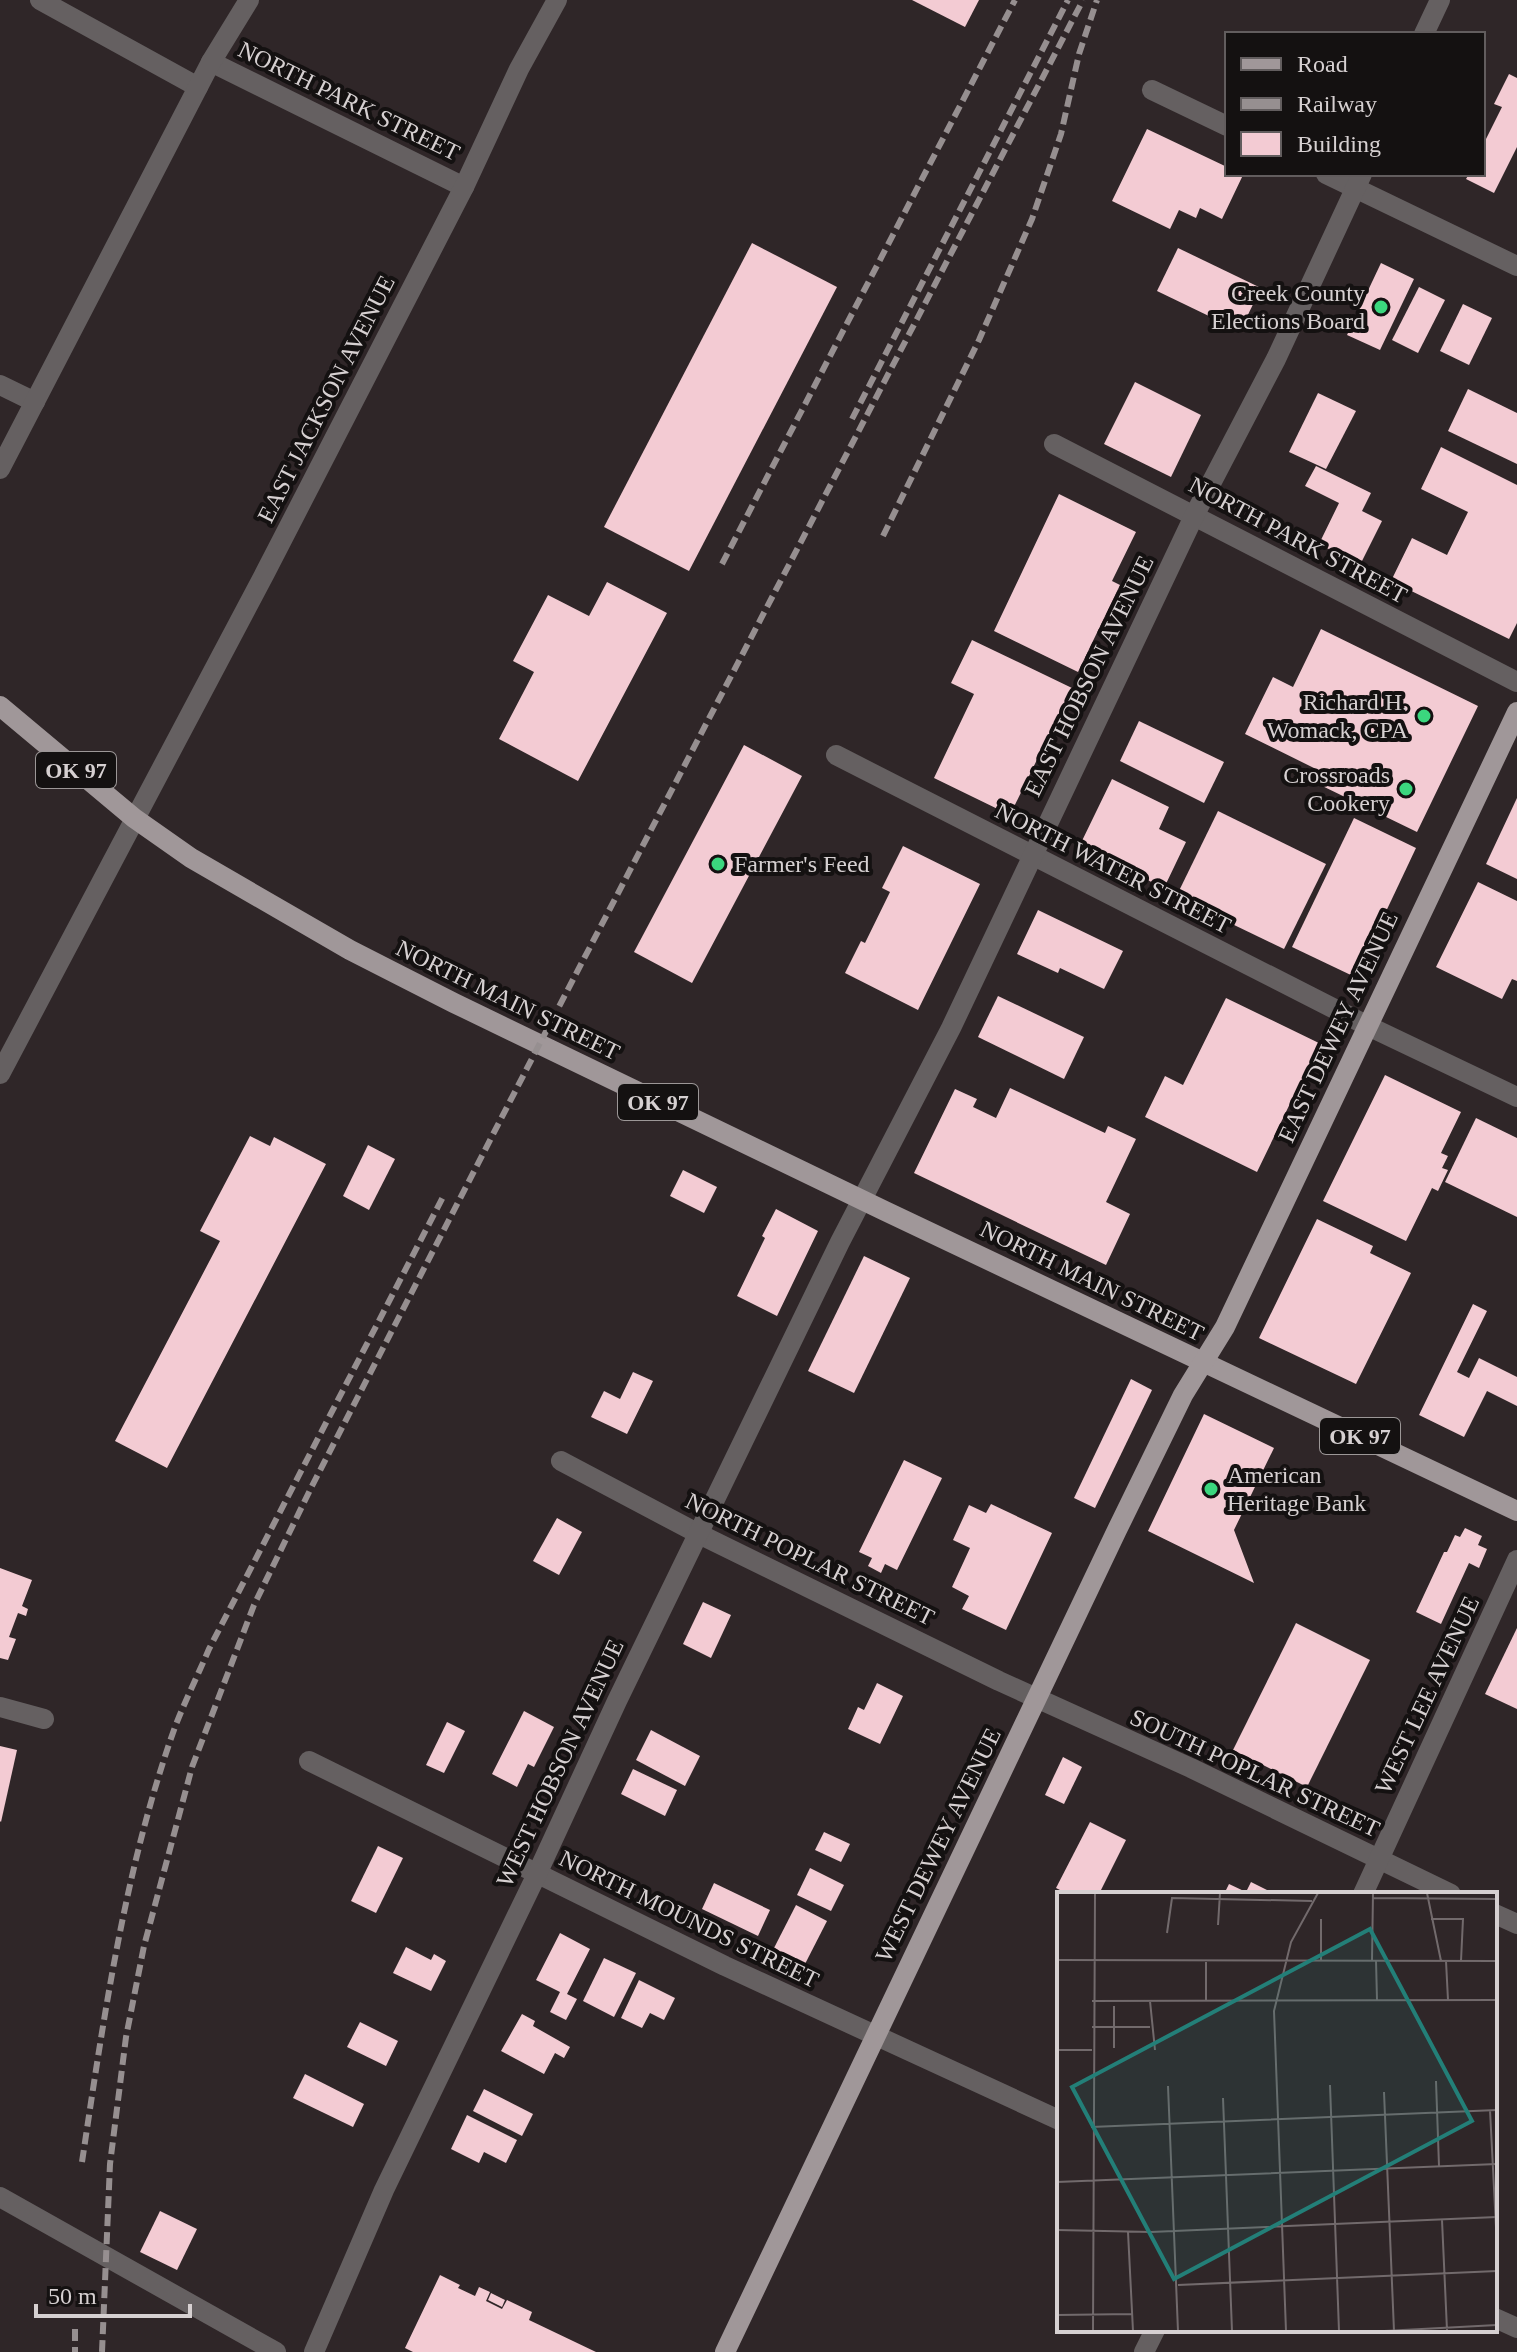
<svg xmlns="http://www.w3.org/2000/svg" width="1517" height="2352" viewBox="0 0 1517 2352" font-family="Georgia,serif">
<style>
.building{fill:#f3cbd3}
.lines{fill:none;stroke-linecap:round;stroke-linejoin:round}
.minor{stroke:#656061;stroke-width:20}
.major{stroke:#a09799;stroke-width:20}
.rail{stroke:#968f90;stroke-width:6;stroke-dasharray:12 6;stroke-linecap:butt}
.poi-dot{fill:#3bd77e;stroke:#141111;stroke-width:3}
.labels{text-anchor:middle;dominant-baseline:central;stroke-width:8;stroke-linejoin:round;paint-order:stroke}
.shield{fill:#141111;stroke:#9c9797;stroke-width:2}
.shield-label{font-size:22px;font-weight:bold;fill:#d6d0d1}
.street-label{font-size:24px;fill:#d6d0d1;stroke:#141111}
.poi-label{font-size:24px;fill:#d6d0d1;stroke:#141111;text-anchor:end}
.inset-road{fill:none;stroke:#726a6c;stroke-width:2}
.view{fill:#237f78;fill-opacity:0.15;stroke:#237f78;stroke-width:4}
.inset-edge{fill:none;stroke:#d6d0d1;stroke-width:4}
</style>
<rect width="100%" height="100%" fill="#2f2628"/>
<g class="building">
<polygon points="912,0 979,0 965,27"/>
<polygon points="1509,74 1517,78 1517,147 1494,193 1466,179 1469,174 1483,174 1483,145 1502,107 1494,104"/>
<polygon points="1147,129 1227,167 1227,174 1243,175 1222,219 1200,208 1196,218 1179,210 1170,229 1112,201"/>
<polygon points="752,243 837,287 689,571 604,527"/>
<polygon points="1178,248 1261,288 1240,331 1157,291"/>
<polygon points="1381,263 1414,279 1380,350 1347,335"/>
<polygon points="1419,287 1445,300 1418,353 1392,340"/>
<polygon points="1463,304 1492,318 1469,365 1440,351"/>
<polygon points="1135,382 1201,415 1171,477 1104,444"/>
<polygon points="1468,389 1517,413 1517,464 1448,431"/>
<polygon points="1318,393 1356,411 1326,469 1289,452"/>
<polygon points="1441,447 1517,485 1517,623 1509,639 1391,581 1412,538 1447,555 1468,512 1421,489"/>
<polygon points="1316,466 1371,493 1362,511 1382,521 1360,565 1319,544 1339,503 1305,486"/>
<polygon points="1059,494 1136,532 1112,581 1120,585 1078,672 994,631"/>
<polygon points="607,582 667,613 578,781 499,739 534,672 513,661 548,595 589,616"/>
<polygon points="1321,629 1478,706 1417,832 1312,781 1318,770 1245,734 1273,677 1293,687"/>
<polygon points="972,640 1072,688 1010,815 934,778 974,694 951,683"/>
<polygon points="1139,721 1224,762 1204,803 1120,761"/>
<polygon points="744,745 802,776 692,983 634,952"/>
<polygon points="1112,779 1169,807 1159,829 1186,842 1164,888 1079,847"/>
<polygon points="1517,798 1517,879 1486,864"/>
<polygon points="1218,811 1326,864 1284,949 1176,897"/>
<polygon points="1354,818 1416,848 1355,977 1292,947"/>
<polygon points="903,846 980,884 918,1010 845,973 861,941 865,943 890,892 882,888"/>
<polygon points="1478,882 1517,901 1517,981 1512,979 1502,999 1436,967"/>
<polygon points="1038,910 1123,951 1104,989 1060,968 1058,973 1017,954"/>
<polygon points="998,996 1084,1037 1064,1079 978,1037"/>
<polygon points="1226,998 1323,1045 1303,1087 1299,1085 1257,1172 1145,1117 1165,1076 1183,1085"/>
<polygon points="1385,1075 1461,1112 1441,1153 1448,1156 1442,1168 1448,1170 1438,1191 1432,1188 1406,1241 1323,1201"/>
<polygon points="1010,1088 1105,1133 1108,1126 1136,1139 1106,1202 1130,1214 1106,1265 914,1173 955,1089 977,1099 973,1107 996,1118"/>
<polygon points="1476,1118 1517,1138 1517,1217 1445,1182"/>
<polygon points="250,1136 270,1146 274,1137 326,1164 167,1468 115,1441 220,1241 200,1231"/>
<polygon points="368,1145 395,1159 369,1210 343,1196"/>
<polygon points="683,1170 717,1187 704,1213 670,1196"/>
<polygon points="776,1209 818,1231 777,1316 737,1296 765,1238 762,1236"/>
<polygon points="1317,1219 1373,1246 1370,1253 1411,1273 1356,1384 1259,1338"/>
<polygon points="864,1256 910,1278 854,1393 808,1371"/>
<polygon points="1473,1304 1487,1311 1457,1372 1469,1378 1479,1358 1517,1377 1517,1406 1487,1391 1464,1437 1419,1415"/>
<polygon points="633,1372 653,1381 627,1434 591,1417 604,1391 620,1399"/>
<polygon points="1131,1379 1152,1390 1095,1508 1074,1498"/>
<polygon points="1204,1414 1274,1448 1234,1530 1254,1583 1148,1531"/>
<polygon points="904,1460 942,1478 897,1570 885,1564 881,1573 868,1566 872,1558 859,1552"/>
<polygon points="991,1504 1052,1533 1006,1630 962,1609 969,1596 952,1587 970,1548 953,1540 969,1505 986,1513"/>
<polygon points="557,1518 582,1532 559,1575 533,1561"/>
<polygon points="1465,1528 1482,1536 1478,1545 1487,1549 1479,1568 1469,1563 1441,1624 1416,1612 1444,1552 1447,1552 1455,1535 1460,1537"/>
<polygon points="0,1568 32,1580 22,1606 28,1609 26,1616 18,1613 9,1637 16,1639 8,1660 0,1658"/>
<polygon points="703,1602 731,1615 711,1658 683,1644"/>
<polygon points="1296,1623 1370,1660 1307,1787 1233,1750"/>
<polygon points="1517,1628 1517,1709 1485,1694"/>
<polygon points="877,1683 903,1696 880,1744 848,1729 858,1707 864,1710"/>
<polygon points="524,1711 554,1727 534,1767 528,1764 517,1787 492,1774"/>
<polygon points="447,1722 465,1731 444,1773 426,1765"/>
<polygon points="651,1730 700,1756 685,1786 636,1760"/>
<polygon points="0,1746 17,1750 1,1822 0,1821"/>
<polygon points="1063,1757 1082,1767 1064,1804 1045,1795"/>
<polygon points="633,1769 677,1790 665,1816 621,1794"/>
<polygon points="1090,1822 1126,1840 1099,1894 1068,1894 1056,1888"/>
<polygon points="824,1832 850,1844 841,1862 815,1850"/>
<polygon points="378,1846 403,1858 376,1913 351,1901"/>
<polygon points="810,1868 844,1885 831,1911 797,1895"/>
<polygon points="1251,1882 1275,1894 1224,1894 1229,1884 1246,1892"/>
<polygon points="714,1883 770,1910 758,1936 702,1909"/>
<polygon points="796,1905 827,1921 805,1964 774,1948"/>
<polygon points="560,1933 590,1949 567,1994 577,1999 566,2020 550,2012 560,1992 536,1980"/>
<polygon points="406,1947 431,1960 434,1954 446,1961 431,1991 393,1973"/>
<polygon points="604,1958 636,1973 614,2017 583,2001"/>
<polygon points="639,1980 675,1998 664,2020 650,2013 642,2028 621,2018"/>
<polygon points="522,2014 535,2021 533,2026 570,2047 564,2058 555,2053 544,2074 501,2051"/>
<polygon points="360,2022 398,2041 386,2066 347,2047"/>
<polygon points="305,2074 364,2104 353,2127 293,2098"/>
<polygon points="484,2089 533,2114 522,2136 473,2111"/>
<polygon points="467,2115 517,2140 506,2163 484,2152 479,2163 451,2149"/>
<polygon points="160,2211 197,2229 177,2270 140,2252"/>
<polygon points="440,2275 460,2285 458,2288 475,2296 479,2287 490,2292 486,2301 502,2309 507,2300 532,2312 529,2320 596,2352 413,2352 405,2348"/>
<polygon points="491,2293 505,2300 502,2307 488,2300"/>
</g>
<g class="lines">
<g class="minor">
<polyline points="40,0 198,87"/>
<polyline points="1424,34 1440,0"/>
<polyline points="211,62 464,187"/>
<polyline points="1152,90 1227,126"/>
<polyline points="1326,174 1517,266"/>
<polyline points="0,385 35,402"/>
<polyline points="1054,444 1517,682"/>
<polyline points="0,469 211,62 249,0"/>
<polyline points="836,755 1368,1026 1517,1097"/>
<polyline points="0,1074 265,573 464,187 519,69 557,0"/>
<polyline points="561,1461 699,1534 999,1681 1191,1768 1451,1894"/>
<polyline points="0,1707 44,1719"/>
<polyline points="309,1761 725,1966 1059,2120"/>
<polyline points="1363,1894 1517,1560"/>
<polyline points="1495,1914 1517,1924"/>
<polyline points="0,2197 276,2352"/>
<polyline points="1495,2318 1517,2328"/>
<polyline points="314,2352 384,2190 537,1874 617,1701 840,1242 951,1028 1195,514 1276,359 1362,174"/>
<polyline points="1144,2352 1155,2330"/>
</g>
<g class="major">
<polyline points="0,706 134,818 191,858 350,950 454,1003 885,1211 1517,1511"/>
<polyline points="725,2352 1117,1530 1183,1395 1225,1327 1517,712"/>
</g>
<g class="rail">
<polyline points="852,419 1068,0"/>
<polyline points="883,536 979,340 1032,219 1061,134 1079,54 1097,0"/>
<polyline points="722,564 1015,0"/>
<path d="M82,2162C104,2016 125,1867 175,1727C185,1701 198,1675 209,1649L443,1197"/>
<polyline points="75,2329 75,2352"/>
<polyline points="102,2352 110,2164 126,2037 144,1946 192,1767 254,1605 312,1486 539,1045 1083,0"/>
</g>
</g>
<g class="poi-dot">
<circle cx="1381" cy="307" r="8"/>
<circle cx="1424" cy="716" r="8"/>
<circle cx="1406" cy="789" r="8"/>
<circle cx="718" cy="864" r="8"/>
<circle cx="1211" cy="1489" r="8"/>
</g>
<g class="labels">
<g class="shield">
<rect x="36" y="752" width="80" height="36" rx="6"/>
<rect x="618" y="1084" width="80" height="36" rx="6"/>
<rect x="1320" y="1418" width="80" height="36" rx="6"/>
</g>
<g class="shield-label">
<text x="76" y="770">OK 97</text>
<text x="658" y="1102">OK 97</text>
<text x="1360" y="1436">OK 97</text>
</g>
<g class="street-label">
<text transform="translate(349 101) rotate(26)">NORTH PARK STREET</text>
<text transform="translate(326 399) rotate(-63)">EAST JACKSON AVENUE</text>
<text transform="translate(1298 540) rotate(28)">NORTH PARK STREET</text>
<text transform="translate(1089 676) rotate(-64)">EAST HOBSON AVENUE</text>
<text transform="translate(1113 868) rotate(27)">NORTH WATER STREET</text>
<text transform="translate(508 1000) rotate(26)">NORTH MAIN STREET</text>
<text transform="translate(1338 1027) rotate(-65)">EAST DEWEY AVENUE</text>
<text transform="translate(1092 1281) rotate(26)">NORTH MAIN STREET</text>
<text transform="translate(810 1559) rotate(26)">NORTH POPLAR STREET</text>
<text transform="translate(1427 1695) rotate(-65)">WEST LEE AVENUE</text>
<text transform="translate(560 1763) rotate(-65)">WEST HOBSON AVENUE</text>
<text transform="translate(1255 1773) rotate(25)">SOUTH POPLAR STREET</text>
<text transform="translate(938 1845) rotate(-64)">WEST DEWEY AVENUE</text>
<text transform="translate(689 1919) rotate(26)">NORTH MOUNDS STREET</text>
</g>
<g class="poi-label">
<text x="1365" y="293">Creek County<tspan x="1365" dy="28">Elections Board</tspan></text>
<text x="1408" y="702">Richard H.<tspan x="1408" dy="28">Womack, CPA</tspan></text>
<text x="1390" y="775">Crossroads<tspan x="1390" dy="28">Cookery</tspan></text>
<text x="734" y="864" text-anchor="start">Farmer's Feed</text>
<text x="1227" y="1475" text-anchor="start">American<tspan x="1227" dy="28">Heritage Bank</tspan></text>
</g>
</g>
<g transform="translate(1057 1892)">
<rect width="440" height="440" fill="#2f2628"/>
<path class="inset-road" d="M370,1L384,69M316,6L440,7M374,27H406L404,69M161,33L163,1M110,41L115,6L255,9M0,68L440,69M264,68V27M315,68L316,1M319,68L320,108M389,69L391,108M149,70V109M35,109L440,108M93,109L98,158M57,114V156M35,135H93M0,158H35M379,189L382,274M273,193L282,439M111,194L121,439M327,200L337,439M166,206L175,439M433,218L440,355M34,235L440,218M0,290L440,272M385,328L390,438M0,338L94,340L440,325M71,340L76,439M121,393L440,379M0,423L75,422M36,439L38,1M229,439L217,119L234,50L261,1M327,439L440,433"/>
<path class="view" d="M313,37L415,229L117,387L15,195Z"/>
<rect width="440" height="440" class="inset-edge"/>
</g>
<rect x="1225" y="32" width="260" height="144" fill="#141111" stroke="#625d5e" stroke-width="2"/>
<rect x="1241" y="58" width="40" height="12" fill="#a09799" stroke="#625d5e" stroke-width="2"/>
<text x="1297" y="72" font-size="24" fill="#d6d0d1">Road</text>
<rect x="1241" y="98" width="40" height="12" fill="#968f90" stroke="#625d5e" stroke-width="2"/>
<text x="1297" y="112" font-size="24" fill="#d6d0d1">Railway</text>
<rect x="1241" y="132" width="40" height="24" fill="#f3cbd3" stroke="#625d5e" stroke-width="2"/>
<text x="1297" y="152" font-size="24" fill="#d6d0d1">Building</text>
<path d="M36 2304v12h154v-12" fill="none" stroke="#d6d0d1" stroke-width="4"/>
<text x="48" y="2304" font-size="24" fill="#d6d0d1" stroke="#141111" stroke-width="6" paint-order="stroke">50 m</text>
</svg>
